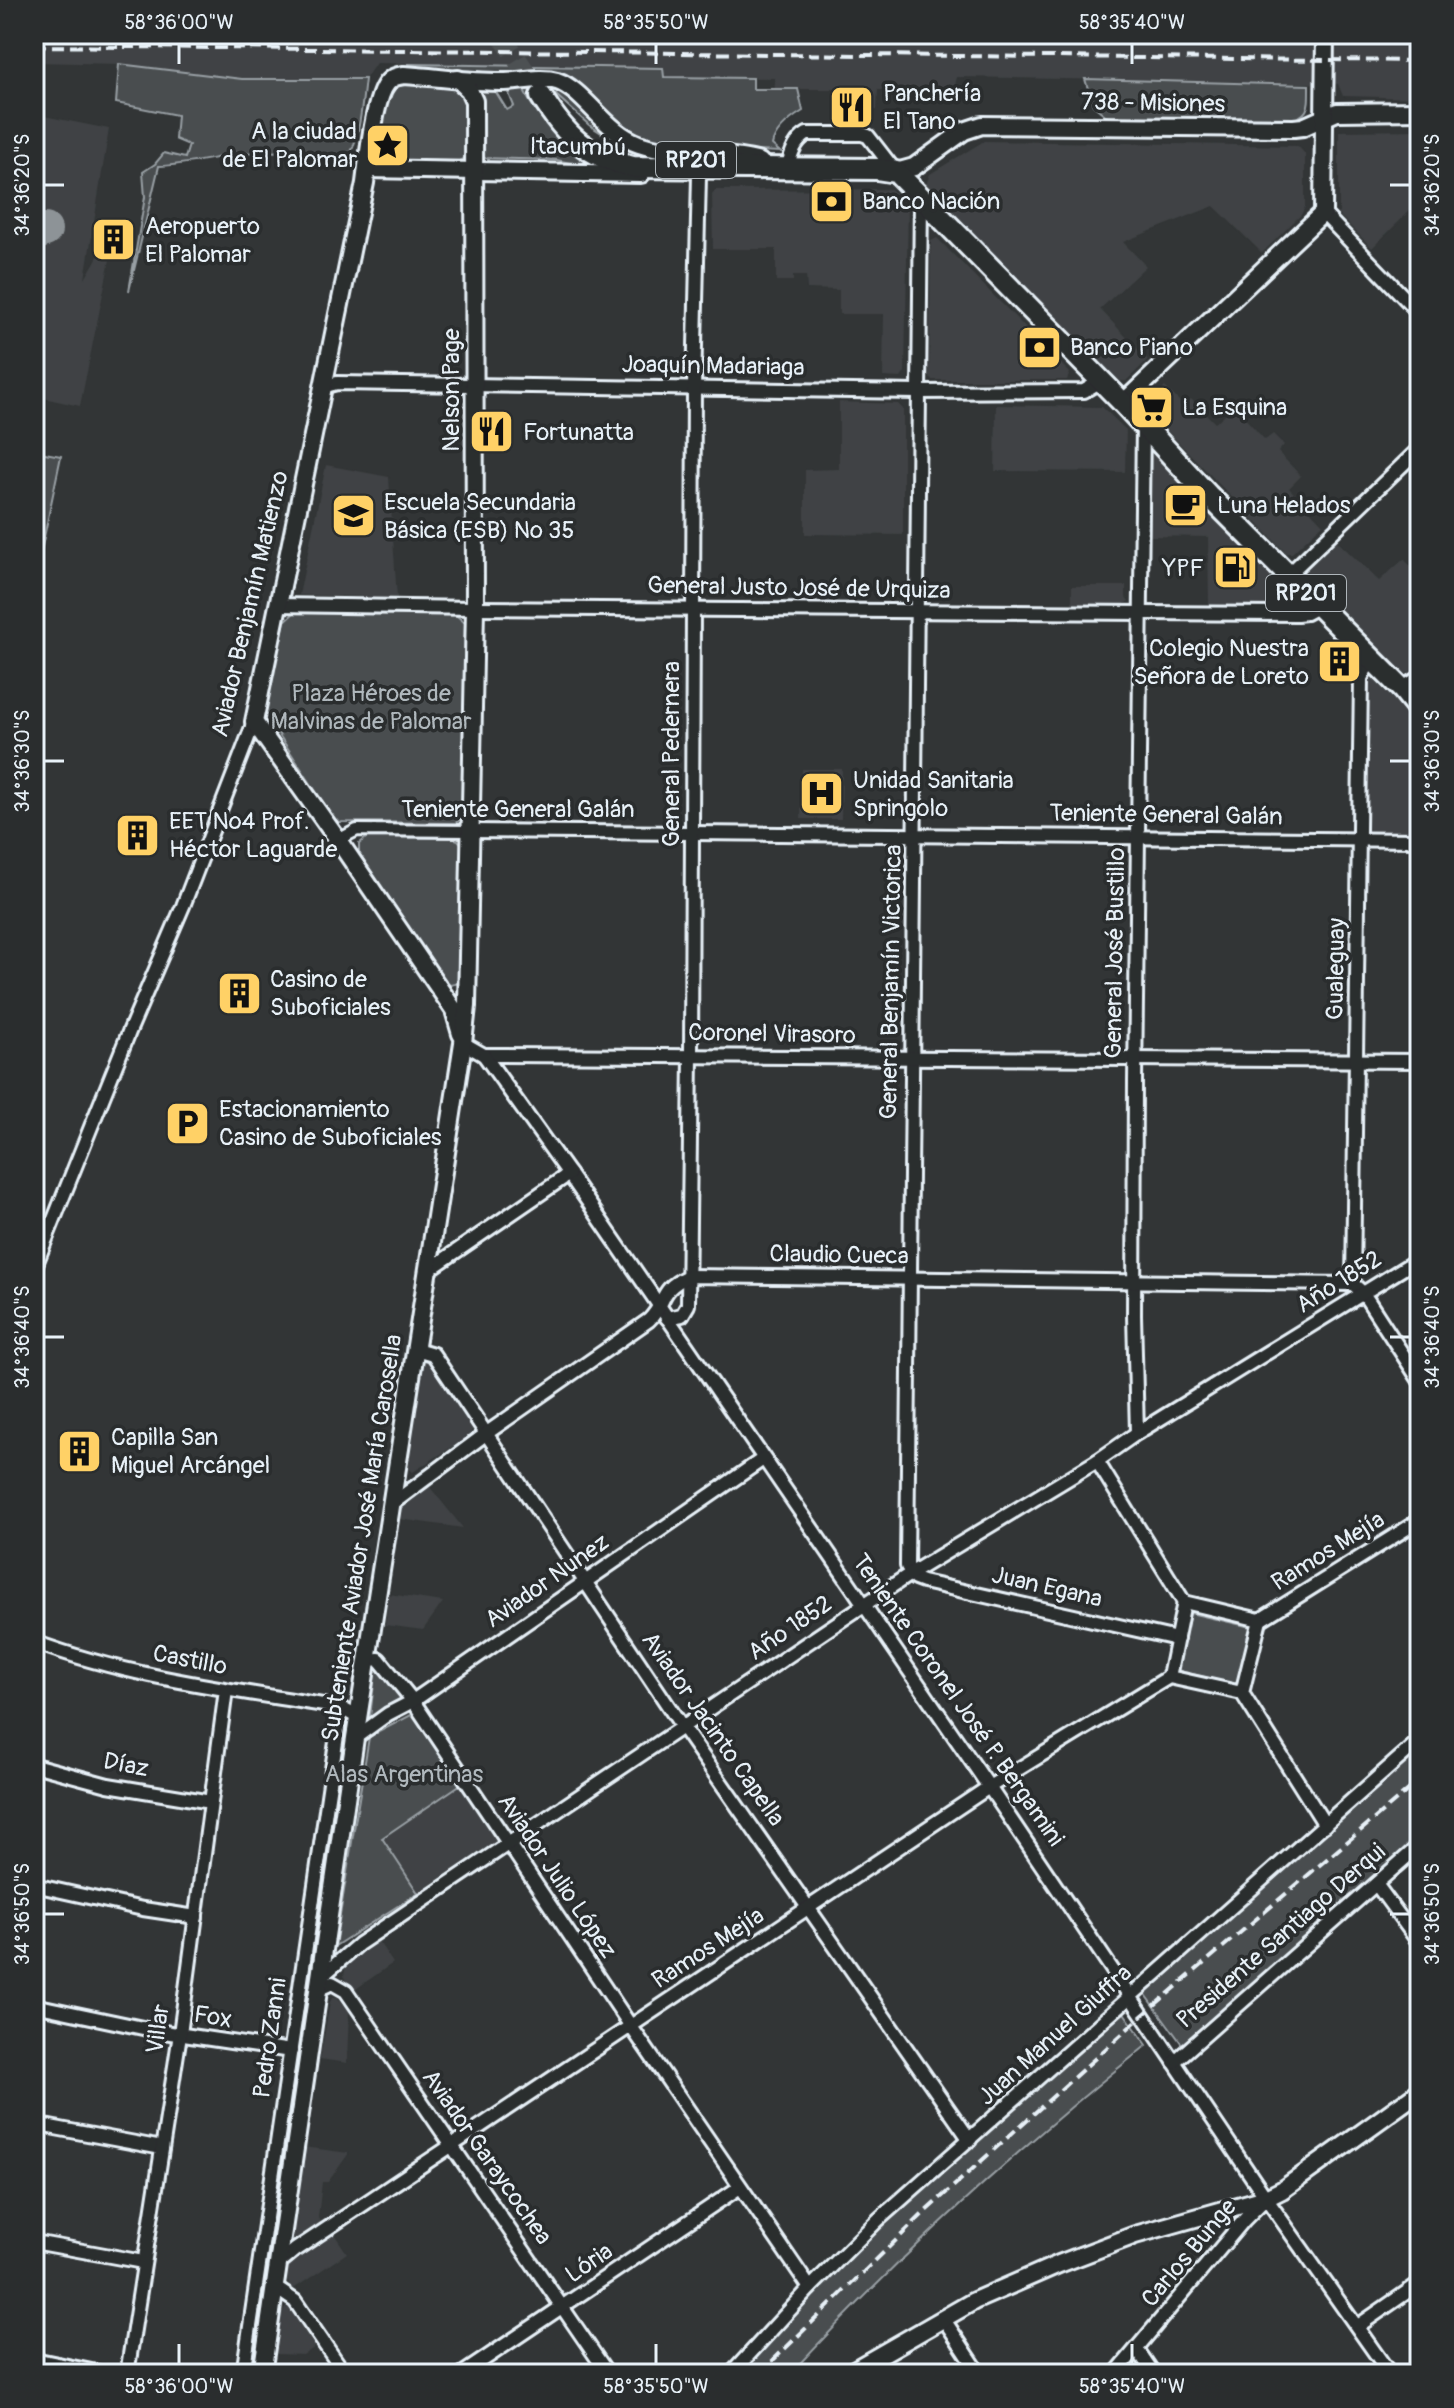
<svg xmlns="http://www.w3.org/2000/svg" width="1454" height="2408" viewBox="0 0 1454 2408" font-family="Pangolin,sans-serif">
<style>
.built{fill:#3f4244}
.green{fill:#494d4f;stroke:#989fa4;stroke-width:2}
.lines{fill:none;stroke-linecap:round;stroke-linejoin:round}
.stream{stroke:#9fa5aa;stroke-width:4}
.taxiway{stroke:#8d9397;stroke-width:34}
.primary-tunnel{stroke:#4d5153;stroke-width:20;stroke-dasharray:20 10;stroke-linecap:butt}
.pedestrian-casing{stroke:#e8f1f8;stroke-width:16}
.minor-casing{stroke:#e8f1f8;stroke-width:18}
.tertiary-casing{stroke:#e8f1f8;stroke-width:22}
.primary-casing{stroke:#e8f1f8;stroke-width:26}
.pedestrian{stroke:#2a2d2e;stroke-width:10}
.minor{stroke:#2a2d2e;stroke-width:12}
.tertiary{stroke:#2a2d2e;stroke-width:16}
.primary{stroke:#2a2d2e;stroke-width:20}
.rail{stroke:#e8f1f8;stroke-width:4;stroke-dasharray:12 6;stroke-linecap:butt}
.ticks{fill:none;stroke:#e8f1f8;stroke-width:3}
.labels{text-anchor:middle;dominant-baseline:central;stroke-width:7;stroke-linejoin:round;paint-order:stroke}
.shield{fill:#2a2d2e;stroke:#afb6bb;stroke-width:2}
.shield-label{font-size:22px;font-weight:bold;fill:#e8f1f8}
.poi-label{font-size:24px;fill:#e8f1f8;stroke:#2a2d2e;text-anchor:start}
.street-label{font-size:24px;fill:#e8f1f8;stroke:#2a2d2e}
.park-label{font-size:24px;fill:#b0b8bd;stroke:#2a2d2e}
.neatline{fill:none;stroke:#e8f1f8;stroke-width:3}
.ticks-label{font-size:20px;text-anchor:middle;fill:#e8f1f8}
</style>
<rect width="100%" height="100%" fill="#323536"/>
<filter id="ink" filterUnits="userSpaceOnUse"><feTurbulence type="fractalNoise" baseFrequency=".0125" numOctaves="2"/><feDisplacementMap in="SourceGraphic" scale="16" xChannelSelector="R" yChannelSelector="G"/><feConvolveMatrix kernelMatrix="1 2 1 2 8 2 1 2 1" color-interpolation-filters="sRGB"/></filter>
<g filter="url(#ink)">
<g class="built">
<polygon points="34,34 1146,34 1241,43 1304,44 1336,44 1337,34 1420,34 1420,98 1343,96 1338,84 957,77 954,90 878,90 877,110 842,111 841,89 775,89 774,78 663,77 663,68 376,63 365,79 242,79 119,64 34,62"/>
<polygon points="34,114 109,129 85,279 112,232 114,240 80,406 34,396"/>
<polygon points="1420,130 1420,201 1372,248 1339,215 1339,131"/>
<polygon points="984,141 1298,146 1305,154 1305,207 1301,215 1262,253 1214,206 1123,242 1146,266 1100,309 1148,360 1126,381 1120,381 925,187 930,174"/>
<polygon points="891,189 908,205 905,372 901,378 883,377 884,314 839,314 839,290 807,289 806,276 793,276 793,281 776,281 776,249 713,249 712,195 715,190"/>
<polygon points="937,238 1070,373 1067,380 932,380 929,376 931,241"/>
<polygon points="1165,387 1183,405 1191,399 1215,423 1234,406 1265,440 1273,434 1284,445 1278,452 1301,476 1289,488 1323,524 1292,553 1286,553 1148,411 1149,404"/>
<polygon points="839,402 898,404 903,409 903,535 805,534 805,470 839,469"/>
<polygon points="996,405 1102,407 1126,430 1125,472 995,471"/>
<polygon points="1153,454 1159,454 1299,599 1294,608 1290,609 1209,607 1208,537 1147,536 1147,461"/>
<polygon points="326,465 389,477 397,598 299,595"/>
<polygon points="1336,540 1379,581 1404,559 1420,576 1420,667 1411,673 1401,674 1394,670 1308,582 1305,574 1307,567"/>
<polygon points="1072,586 1126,586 1126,597 1129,601 1117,608 1072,608"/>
<polygon points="1371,678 1376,679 1403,707 1420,733 1420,834 1372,833 1366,831 1362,825 1367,681"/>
<polygon points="802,769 842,769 841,819 801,819"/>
<polygon points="429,1359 473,1423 473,1429 469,1436 413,1472 408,1469 424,1365 425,1361"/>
<polygon points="425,1481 463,1528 399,1519 401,1503"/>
<polygon points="389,1594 443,1602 423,1630 385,1625"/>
<polygon points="461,1784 498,1840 418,1893 381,1838"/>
<polygon points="378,1941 393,1963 353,1991 344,1976 346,1963"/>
<polygon points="337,1997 349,2010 347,2063 320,2059 330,2002 332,1998"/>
<polygon points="303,2147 349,2153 328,2182 322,2182 318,2218 323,2224 296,2242 292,2242 289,2238"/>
<polygon points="332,2231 347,2253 292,2290 285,2277 288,2261"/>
<polygon points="291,2307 296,2310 320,2344 303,2355 275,2354 282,2313 285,2308"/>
</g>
<g class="green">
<polygon points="1146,34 1242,34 1241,43 1146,35"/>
<path d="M119,64L242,79H365C362,103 360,142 346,161C318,156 287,150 258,152C225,154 192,165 159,166L129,291L145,197L143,172L155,164L164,153L185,158L189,145L175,139L177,115L116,103Z"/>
<path d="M409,64L663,68L664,77L753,78V89H798L803,111C790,119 775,130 772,145L780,152L711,149L650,140L627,133L580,93L462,72L409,69Z"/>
<path d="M1085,79L1309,85C1309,109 1310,115 1286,122L1110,119L1093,105Z"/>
<path d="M420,82C430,84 442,84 452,87C475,95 467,132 468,151C466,156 466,158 460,161C453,165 406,165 397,163C392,162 384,157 381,153C371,140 383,98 396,88C402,83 412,83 420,82Z"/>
<path d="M554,84L600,121L689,156L633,155L615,150L617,143L589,125L546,86L525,93C552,143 579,151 628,171L583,166L557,160L482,158L475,90L478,85L494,89L507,110L514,106L509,94L515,87Z"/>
<polygon points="34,451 61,456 38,566 34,565"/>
<polygon points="295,612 456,615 465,623 463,818 455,823 340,822 334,819 268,718 265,709 285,621"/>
<polygon points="367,837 452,838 458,840 462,845 460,983 450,985 446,982 359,853 359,844"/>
<polygon points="1190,1613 1251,1627 1237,1685 1176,1670"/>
<polygon points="376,1666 404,1700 370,1717"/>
<polygon points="413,1714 461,1784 382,1838 418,1893 335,1946 369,1737"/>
<polygon points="1420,1740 1420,1845 1182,2044 1144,1992"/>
<path d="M1122,2010L1147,2045C1019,2147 901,2254 790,2374H731L810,2288Z"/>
</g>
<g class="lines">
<polyline class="stream" points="1408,37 1420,37"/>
<polyline class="taxiway" points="34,234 45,230"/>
<polyline class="primary-tunnel" points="501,34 540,95"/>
<defs>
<polyline id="pedestrian" points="338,840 357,830 471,831"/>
<g id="minor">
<path d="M788,168C790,155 795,141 807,134H862L868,136L896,172"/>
<polyline points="921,198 907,1566 915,1579 923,1582 1177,1639"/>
<polyline points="1323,213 1420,314"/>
<polyline points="322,387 337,383 918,392 1084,391 1101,381"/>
<polyline points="1288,575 1420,448"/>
<polyline points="277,605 475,608 1297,614 1306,613 1319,606"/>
<polyline points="471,831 1420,840"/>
<polyline points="463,1043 484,1055 502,1055 1420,1061"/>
<polyline points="484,1055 569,1174 989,1787 1266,2198 1390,2374"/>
<polyline points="34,1269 129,1032 183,906 254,722"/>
<polyline points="429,1270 569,1174"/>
<polyline points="1353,1284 1361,678 1372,658"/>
<polyline points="667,1318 682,1315 688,1305 691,1055 694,388 699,176"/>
<polyline points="416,1349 433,1354 683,1728 970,2140"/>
<polyline points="1137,1433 1134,1315 1135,1082 1143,425"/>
<polyline points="1097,1461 1184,1602"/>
<path d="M392,1504L487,1433L649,1320C668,1301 657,1291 688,1276L1353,1284L1363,1293L1420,1381"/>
<polyline points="1260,1620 1420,1520"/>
<path d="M34,1642C134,1679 236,1690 341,1708L359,1718"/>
<polyline points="367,1660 379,1659 413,1701 630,2025 810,2288"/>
<polyline points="1169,1677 1184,1602 1260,1620"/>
<polyline points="1169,1677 1242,1693 1260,1620"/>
<polyline points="1242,1693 1325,1825"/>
<polyline points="355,1738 388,1714 413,1701 763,1459"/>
<polyline points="34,1765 108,1785 211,1802"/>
<polyline points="1376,1884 1420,1944"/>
<polyline points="34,1885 143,1909 196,1917"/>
<polyline points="321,1977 359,1944 910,1574 1097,1461 1137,1433 1420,1258"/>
<polyline points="319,1989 332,1983 346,1991 608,2374"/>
<polyline points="34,2005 157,2031 291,2051"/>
<polyline points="1174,2062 1420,1845"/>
<polyline points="34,2124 162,2148"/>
<polyline points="34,2242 143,2262"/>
<polyline points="277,2265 295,2250 989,1787 1169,1677"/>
<polyline points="276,2288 295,2301 345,2374"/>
<polyline points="943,2318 980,2374"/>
<polyline points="1358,2326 1420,2283"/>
<polyline points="1137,2349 1154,2374"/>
<polyline points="34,2359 106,2374"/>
<polyline points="127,2374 180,2034 226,1690"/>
<polyline points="243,2374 341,1708"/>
<polyline points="462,2374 740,2187"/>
<polyline points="731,2374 810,2288 878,2220 1420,1740"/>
<polyline points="1115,2374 1244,2220 1266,2198"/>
</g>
<g id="tertiary">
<polyline points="367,169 641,174"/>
<polyline points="896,172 914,167 964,131 982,125 1294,128 1303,127 1337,112 1420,111"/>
<polyline points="1123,403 1323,213 1325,34"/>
<polyline points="1403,690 1420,680"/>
<path d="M461,1034L454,1010L338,840L254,722L365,183C368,160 374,98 387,83C392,77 397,76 404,75C437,77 469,82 502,82C519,82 540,76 557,81C584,90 605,132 639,144C678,157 721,151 760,162"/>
<polyline points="262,2374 355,1738 463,1043 467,1006 475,608 474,101 469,90 458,79"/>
<polyline points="847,2374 974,2301 1059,2264 1135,2235 1266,2198 1282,2190 1420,2091"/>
</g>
<path id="primary" d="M541,96C565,135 587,157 633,167L877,169L896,172L1123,403L1208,495L1403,690L1420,711"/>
</defs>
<use href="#pedestrian" class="pedestrian-casing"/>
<use href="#minor" class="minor-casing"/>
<use href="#tertiary" class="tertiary-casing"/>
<use href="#primary" class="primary-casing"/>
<use href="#pedestrian" class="pedestrian"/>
<use href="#minor" class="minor"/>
<use href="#tertiary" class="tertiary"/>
<use href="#primary" class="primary"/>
<g class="rail">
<polyline points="34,46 1420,61"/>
<polyline points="759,2374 926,2211 1143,2015 1420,1780"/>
</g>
</g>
</g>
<path class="ticks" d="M179,44V64M656,44V64M1132,44V64M44,185H64M1390,185H1410M44,761H64M1390,761H1410M44,1337H64M1390,1337H1410M44,1914H64M1390,1914H1410M179,2344V2364M656,2344V2364M1132,2344V2364"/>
<defs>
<symbol id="restaurant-square" viewBox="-11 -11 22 22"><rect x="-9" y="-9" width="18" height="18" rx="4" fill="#ffd166" stroke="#2a2d2e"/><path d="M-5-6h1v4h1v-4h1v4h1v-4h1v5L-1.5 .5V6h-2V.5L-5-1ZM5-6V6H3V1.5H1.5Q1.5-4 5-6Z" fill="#111"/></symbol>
<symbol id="sight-square" viewBox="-11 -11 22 22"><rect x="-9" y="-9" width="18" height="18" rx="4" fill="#ffd166" stroke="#2a2d2e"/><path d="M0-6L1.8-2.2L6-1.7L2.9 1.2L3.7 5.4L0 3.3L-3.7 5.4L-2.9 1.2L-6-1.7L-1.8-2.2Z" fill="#111"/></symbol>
<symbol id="bank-square" viewBox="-11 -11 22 22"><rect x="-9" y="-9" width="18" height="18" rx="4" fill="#ffd166" stroke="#2a2d2e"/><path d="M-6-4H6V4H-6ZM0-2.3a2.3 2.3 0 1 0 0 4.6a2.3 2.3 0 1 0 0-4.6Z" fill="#111"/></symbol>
<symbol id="building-square" viewBox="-11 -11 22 22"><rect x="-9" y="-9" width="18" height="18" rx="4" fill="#ffd166" stroke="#2a2d2e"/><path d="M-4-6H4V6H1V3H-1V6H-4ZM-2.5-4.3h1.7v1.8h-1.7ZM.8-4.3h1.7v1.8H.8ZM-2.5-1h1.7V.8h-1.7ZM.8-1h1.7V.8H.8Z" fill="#111"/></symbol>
<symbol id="supermarket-square" viewBox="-11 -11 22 22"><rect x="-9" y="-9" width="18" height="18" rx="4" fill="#ffd166" stroke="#2a2d2e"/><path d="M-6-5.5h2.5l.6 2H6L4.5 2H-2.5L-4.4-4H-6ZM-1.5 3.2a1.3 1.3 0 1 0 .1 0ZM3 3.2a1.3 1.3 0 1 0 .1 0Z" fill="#111"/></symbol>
<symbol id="cafe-square" viewBox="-11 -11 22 22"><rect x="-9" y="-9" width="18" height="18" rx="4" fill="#ffd166" stroke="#2a2d2e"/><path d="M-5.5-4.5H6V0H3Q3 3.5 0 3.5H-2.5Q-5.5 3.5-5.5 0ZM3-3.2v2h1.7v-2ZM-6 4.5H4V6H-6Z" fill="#111"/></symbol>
<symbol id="school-square" viewBox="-11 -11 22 22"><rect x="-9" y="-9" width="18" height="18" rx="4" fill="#ffd166" stroke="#2a2d2e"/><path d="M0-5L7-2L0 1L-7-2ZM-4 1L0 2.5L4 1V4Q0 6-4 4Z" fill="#111"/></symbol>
<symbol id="fuel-square" viewBox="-11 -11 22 22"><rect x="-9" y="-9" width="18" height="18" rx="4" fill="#ffd166" stroke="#2a2d2e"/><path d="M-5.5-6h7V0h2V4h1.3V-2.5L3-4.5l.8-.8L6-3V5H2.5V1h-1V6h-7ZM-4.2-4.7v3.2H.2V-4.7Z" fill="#111"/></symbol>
<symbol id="hospital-square" viewBox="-11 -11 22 22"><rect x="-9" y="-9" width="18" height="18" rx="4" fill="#ffd166" stroke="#2a2d2e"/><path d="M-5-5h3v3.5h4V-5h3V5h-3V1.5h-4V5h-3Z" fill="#111"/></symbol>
<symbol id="parking-square" viewBox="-11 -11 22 22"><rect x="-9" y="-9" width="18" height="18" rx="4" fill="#ffd166" stroke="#2a2d2e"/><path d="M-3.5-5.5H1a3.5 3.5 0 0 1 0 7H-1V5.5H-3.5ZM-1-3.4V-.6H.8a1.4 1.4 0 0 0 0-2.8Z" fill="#111"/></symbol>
</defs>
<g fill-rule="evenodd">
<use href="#restaurant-square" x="826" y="82" width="51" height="51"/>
<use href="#sight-square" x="362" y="120" width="51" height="51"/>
<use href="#bank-square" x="806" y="176" width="51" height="51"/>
<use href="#building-square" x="88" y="214" width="51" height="51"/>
<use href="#bank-square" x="1014" y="322" width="51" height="51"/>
<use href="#supermarket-square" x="1126" y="382" width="51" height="51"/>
<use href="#restaurant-square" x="466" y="406" width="51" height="51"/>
<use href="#cafe-square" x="1160" y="480" width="51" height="51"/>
<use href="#school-square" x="328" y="490" width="51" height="51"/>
<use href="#fuel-square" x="1210" y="542" width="51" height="51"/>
<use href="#building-square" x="1314" y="636" width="51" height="51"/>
<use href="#hospital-square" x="796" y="768" width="51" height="51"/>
<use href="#building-square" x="112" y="810" width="51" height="51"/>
<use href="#building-square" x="214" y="968" width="51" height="51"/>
<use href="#parking-square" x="162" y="1098" width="51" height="51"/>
<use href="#building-square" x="54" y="1426" width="51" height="51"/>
</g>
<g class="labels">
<g class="shield">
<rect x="656" y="142" width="80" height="36" rx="6"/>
<rect x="1266" y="575" width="80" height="36" rx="6"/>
</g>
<g class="shield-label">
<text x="696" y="160">RP201</text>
<text x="1306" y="593">RP201</text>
</g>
<g class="poi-label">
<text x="883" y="93">Panchería<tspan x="883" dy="28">El Tano</tspan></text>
<text x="357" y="131" text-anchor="end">A la ciudad<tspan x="357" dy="28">de El Palomar</tspan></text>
<text x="862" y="201">Banco Nación</text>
<text x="145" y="226">Aeropuerto<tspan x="145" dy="28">El Palomar</tspan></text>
<text x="1070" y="347">Banco Piano</text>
<text x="1182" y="407">La Esquina</text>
<text x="523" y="432">Fortunatta</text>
<text x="384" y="502">Escuela Secundaria<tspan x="384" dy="28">Básica (ESB) Nº 35</tspan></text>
<text x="1217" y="505">Luna Helados</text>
<text x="1204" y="568" text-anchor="end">YPF</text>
<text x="1309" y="648" text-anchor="end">Colegio Nuestra<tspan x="1309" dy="28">Señora de Loreto</tspan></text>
<text x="853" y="780">Unidad Sanitaria<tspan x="853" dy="28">Springolo</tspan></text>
<text x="169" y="821">EET Nº4 Prof.<tspan x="169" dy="28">Héctor Laguarde</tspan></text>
<text x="270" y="979">Casino de<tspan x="270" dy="28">Suboficiales</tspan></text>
<text x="219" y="1109">Estacionamiento<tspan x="219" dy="28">Casino de Suboficiales</tspan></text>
<text x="111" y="1437">Capilla San<tspan x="111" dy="28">Miguel Arcángel</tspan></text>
</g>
<g class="street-label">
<text transform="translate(1153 103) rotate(1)">738 - Misiones</text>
<text transform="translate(578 147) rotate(1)">Itacumbú</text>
<text transform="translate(713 366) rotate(1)">Joaquín Madariaga</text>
<text transform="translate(451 390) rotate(-90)">Nelson Page</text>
<text transform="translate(799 588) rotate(1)">General Justo José de Urquiza</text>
<text transform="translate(250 604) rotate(-77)">Aviador Benjamín Matienzo</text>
<text transform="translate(671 754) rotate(-90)">General Pedernera</text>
<text x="518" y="809">Teniente General Galán</text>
<text transform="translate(1166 815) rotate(1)">Teniente General Galán</text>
<text transform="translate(1115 953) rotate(-89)">General José Bustillo</text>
<text transform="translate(1336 969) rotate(-89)">Gualeguay</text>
<text transform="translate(891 982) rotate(-89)">General Benjamín Victorica</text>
<text transform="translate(772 1034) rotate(1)">Coronel Virasoro</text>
<text transform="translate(839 1255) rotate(1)">Claudio Cueca</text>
<text transform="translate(1339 1282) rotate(-32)">Año 1852</text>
<text transform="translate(362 1538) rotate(-81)">Subteniente Aviador José María Carosella</text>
<text transform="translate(1328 1551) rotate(-32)">Ramos Mejía</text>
<text transform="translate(547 1581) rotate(-35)">Aviador Nunez</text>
<text transform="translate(1047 1587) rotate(13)">Juan Egana</text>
<text transform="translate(790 1628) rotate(-34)">Año 1852</text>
<text transform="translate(190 1660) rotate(11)">Castillo</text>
<text transform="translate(958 1700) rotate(55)">Teniente Coronel José P. Bergamini</text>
<text transform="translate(713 1729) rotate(55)">Aviador Jacinto Capella</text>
<text transform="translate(126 1765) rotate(11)">Díaz</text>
<text transform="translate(557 1876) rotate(56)">Aviador Julio López</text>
<text transform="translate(1281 1936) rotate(-41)">Presidente Santiago Derqui</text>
<text transform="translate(708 1948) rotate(-33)">Ramos Mejía</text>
<text transform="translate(213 2017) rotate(9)">Fox</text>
<text transform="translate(158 2029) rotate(-82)">Villar</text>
<text transform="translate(1055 2035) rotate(-42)">Juan Manuel Giuffra</text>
<text transform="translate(270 2038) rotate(-82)">Pedro Zanni</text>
<text transform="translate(487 2157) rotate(55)">Aviador Garaycochea</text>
<text transform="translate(1189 2253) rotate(-50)">Carlos Bunge</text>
<text transform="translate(589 2263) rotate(-34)">Lória</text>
</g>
<g class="park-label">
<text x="371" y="693">Plaza Héroes de<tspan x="371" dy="28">Malvinas de Palomar</tspan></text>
<text x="404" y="1774">Alas Argentinas</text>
</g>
</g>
<rect width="1454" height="2408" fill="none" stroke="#2a2d2e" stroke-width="88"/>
<rect x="44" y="44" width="1366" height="2320" class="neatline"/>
<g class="ticks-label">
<text x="179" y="29">58°36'00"W</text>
<text x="656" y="29">58°35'50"W</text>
<text x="1132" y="29">58°35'40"W</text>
<text transform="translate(22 185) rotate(-90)" y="7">34°36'20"S</text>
<text transform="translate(1432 185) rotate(-90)" y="7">34°36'20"S</text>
<text transform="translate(22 761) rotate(-90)" y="7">34°36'30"S</text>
<text transform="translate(1432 761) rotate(-90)" y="7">34°36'30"S</text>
<text transform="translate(22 1337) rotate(-90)" y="7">34°36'40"S</text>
<text transform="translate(1432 1337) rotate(-90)" y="7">34°36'40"S</text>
<text transform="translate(22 1914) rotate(-90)" y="7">34°36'50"S</text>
<text transform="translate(1432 1914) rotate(-90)" y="7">34°36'50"S</text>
<text x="179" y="2393">58°36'00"W</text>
<text x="656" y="2393">58°35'50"W</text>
<text x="1132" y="2393">58°35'40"W</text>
</g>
</svg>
